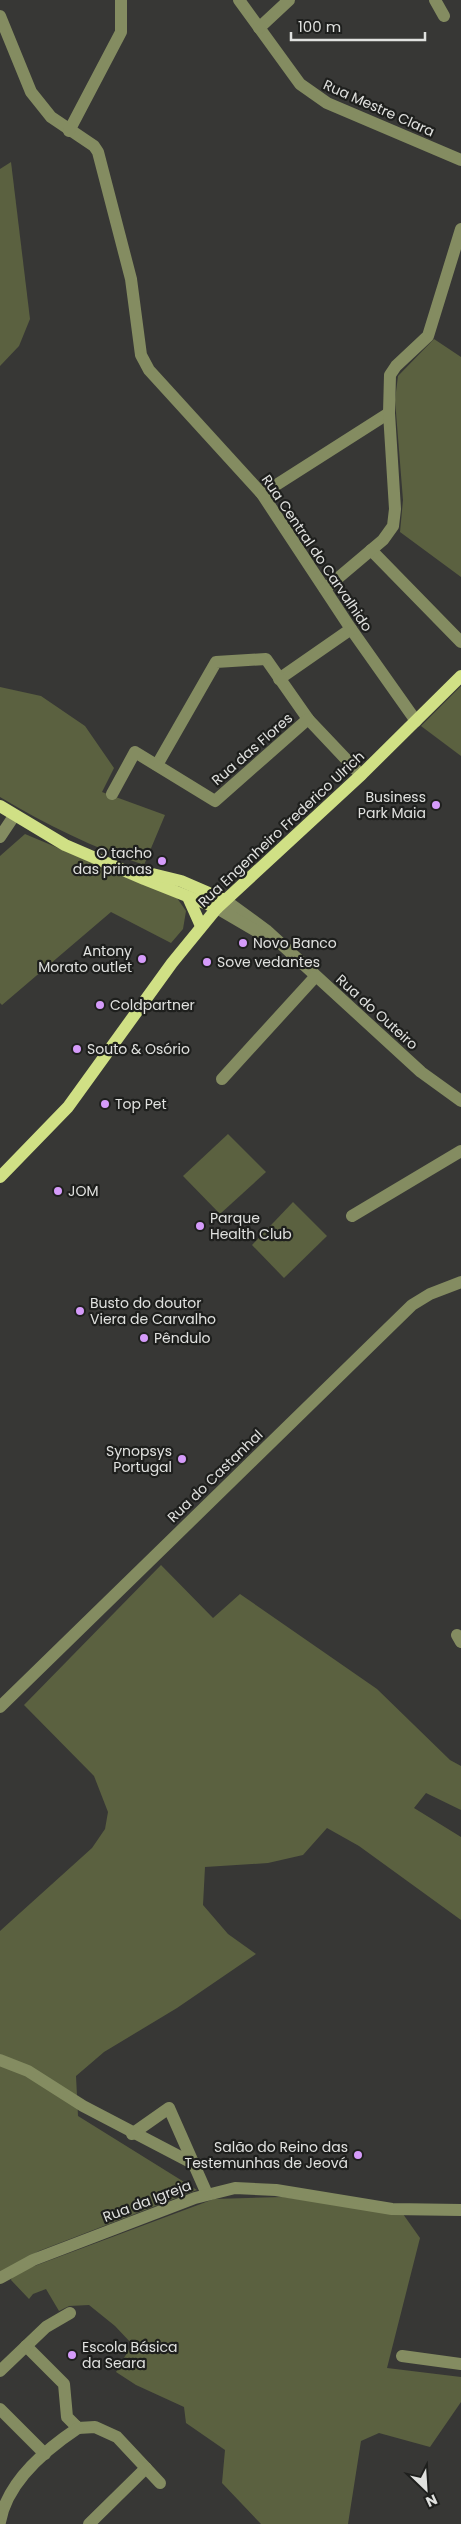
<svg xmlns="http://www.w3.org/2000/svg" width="461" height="2524" viewBox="0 0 461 2524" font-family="Poppins,sans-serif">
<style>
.green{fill:#5b6140}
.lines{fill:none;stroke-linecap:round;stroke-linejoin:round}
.minor{stroke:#848c61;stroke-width:12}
.major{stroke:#d0e085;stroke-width:12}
.poi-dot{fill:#d59bfa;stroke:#1e1f1d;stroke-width:2}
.labels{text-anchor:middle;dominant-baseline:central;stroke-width:4.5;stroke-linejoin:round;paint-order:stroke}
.street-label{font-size:14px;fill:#e0e1df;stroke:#1e1f1d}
.poi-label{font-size:14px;fill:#e0e1df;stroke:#1e1f1d;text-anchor:start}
</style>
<rect width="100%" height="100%" fill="#373735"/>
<g class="green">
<polygon points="11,162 30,319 19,346 0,366 0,169"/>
<polygon points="434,339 461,357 461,577 400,532 403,500 395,400 398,376"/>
<polygon points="461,686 461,756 421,726"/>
<path d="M0,687L41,696L85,726L114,768L102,792L165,815L144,865C94,848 45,824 0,797Z"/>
<polygon points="25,834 177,898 186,911 183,929 171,943 111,912 2,1005 0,1003 0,856"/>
<polygon points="228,1134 266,1172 220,1214 183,1176"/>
<polygon points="293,1202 327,1236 284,1278 252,1245"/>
<polygon points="161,1565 213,1618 240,1594 377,1689 450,1760 461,1766 461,1810 426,1793 414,1808 461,1837 461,1920 359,1846 327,1828 303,1855 268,1863 205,1867 203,1905 228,1934 256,1954 177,2008 104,2052 76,2076 78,2116 197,2190 39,2251 0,2273 0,1931 92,1848 105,1829 108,1812 94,1776 24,1705"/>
<polygon points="283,2197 403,2214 420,2238 387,2368 461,2377 461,2402 430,2447 379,2433 361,2441 348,2524 261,2524 222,2483 225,2450 186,2423 184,2407 136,2385 116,2372 132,2344 115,2326 89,2305 69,2306 59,2311 46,2289 33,2294 29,2299 11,2280 13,2274 214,2199"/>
</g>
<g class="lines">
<g class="minor">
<polyline points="239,0 300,84 327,103 461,160"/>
<polyline points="435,0 444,16"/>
<polyline points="0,16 31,92 51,117 94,146 98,152 131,279 141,355 149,370 262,494 351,629 416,721"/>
<polyline points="259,28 289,0"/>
<polyline points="69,131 121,32 121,0"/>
<polyline points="262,494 389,413"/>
<polyline points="371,550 461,642"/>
<polyline points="325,589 383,540 393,526 395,509 389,413 390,375 396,366 428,336 461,229"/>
<polyline points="279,679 351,629"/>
<polyline points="157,765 216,662 266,659 308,719 361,775"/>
<polyline points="112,794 135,752 215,801 308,719"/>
<polyline points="0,837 14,816"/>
<polyline points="225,900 266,930 421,1072 461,1101"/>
<polyline points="217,908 258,932"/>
<polyline points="222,1079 315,977"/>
<polyline points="352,1216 461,1151"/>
<polyline points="457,1635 461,1642"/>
<polyline points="0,1707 412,1305 430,1294 461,1282"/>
<polyline points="0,2060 28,2071 83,2106 194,2164"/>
<polyline points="132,2134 169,2108 207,2194"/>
<polyline points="0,2278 33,2260 195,2198 235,2188 276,2190 392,2209 461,2210"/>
<polyline points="26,2346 64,2384 67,2417 78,2428 95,2427 117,2437 160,2483"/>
<polyline points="402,2356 461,2364"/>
<polyline points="0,2371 46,2327 70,2313"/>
<polyline points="0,2409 45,2454"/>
<path d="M0,2522C7,2482 45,2450 78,2428"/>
<polyline points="89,2524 146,2468"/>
</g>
<g class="major">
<polyline points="0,806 65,845 144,879 217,908"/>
<polyline points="140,871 181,881 225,900"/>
<polyline points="188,897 201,926"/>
<polyline points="0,1177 68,1107 172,963 217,908 361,775 461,676"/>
</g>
</g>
<g class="poi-dot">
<circle cx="436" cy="805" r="5"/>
<circle cx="162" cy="861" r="5"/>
<circle cx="243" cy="943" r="5"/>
<circle cx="142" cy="959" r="5"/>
<circle cx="207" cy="962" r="5"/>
<circle cx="100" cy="1005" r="5"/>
<circle cx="77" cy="1049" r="5"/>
<circle cx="105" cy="1104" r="5"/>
<circle cx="58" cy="1191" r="5"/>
<circle cx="200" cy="1226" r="5"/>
<circle cx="80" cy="1311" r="5"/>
<circle cx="144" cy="1338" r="5"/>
<circle cx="182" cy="1459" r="5"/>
<circle cx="358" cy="2155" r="5"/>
<circle cx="72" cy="2355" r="5"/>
</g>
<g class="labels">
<g class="street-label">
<text transform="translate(379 108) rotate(24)">Rua Mestre Clara</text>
<text transform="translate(317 553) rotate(56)">Rua Central do Carvalhido</text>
<text transform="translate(252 749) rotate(-41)">Rua das Flores</text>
<text transform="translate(281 829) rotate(-43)">Rua Engenheiro Frederico Ulrich</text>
<text transform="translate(377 1012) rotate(42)">Rua do Outeiro</text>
<text transform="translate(215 1476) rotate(-44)">Rua do Castanhal</text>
<text transform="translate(147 2201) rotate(-21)">Rua da Igreja</text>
</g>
<g class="poi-label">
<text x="426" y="797" text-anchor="end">Business<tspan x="426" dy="16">Park Maia</tspan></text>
<text x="152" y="853" text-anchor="end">O tacho<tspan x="152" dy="16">das primas</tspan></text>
<text x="253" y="943">Novo Banco</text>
<text x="132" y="951" text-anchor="end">Antony<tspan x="132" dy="16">Morato outlet</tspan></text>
<text x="217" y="962">Sove vedantes</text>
<text x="110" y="1005">Coldpartner</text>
<text x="87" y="1049">Souto &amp; Osório</text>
<text x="115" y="1104">Top Pet</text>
<text x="68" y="1191">JOM</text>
<text x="210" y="1218">Parque<tspan x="210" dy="16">Health Club</tspan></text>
<text x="90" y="1303">Busto do doutor<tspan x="90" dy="16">Viera de Carvalho</tspan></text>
<text x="154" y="1338">Pêndulo</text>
<text x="172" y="1451" text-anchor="end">Synopsys<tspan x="172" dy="16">Portugal</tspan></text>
<text x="348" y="2147" text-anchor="end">Salão do Reino das<tspan x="348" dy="16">Testemunhas de Jeová</tspan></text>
<text x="82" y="2347">Escola Básica<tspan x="82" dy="16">da Seara</tspan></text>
</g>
</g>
<g transform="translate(426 2489) rotate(155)" stroke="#1e1f1d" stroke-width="4" paint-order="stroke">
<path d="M0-4L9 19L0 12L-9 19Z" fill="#e0e1df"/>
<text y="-8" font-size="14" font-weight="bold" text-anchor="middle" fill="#e0e1df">N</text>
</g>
<path d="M291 32v8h134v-8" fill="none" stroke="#e0e1df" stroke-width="2.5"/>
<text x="298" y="32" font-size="15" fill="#e0e1df" stroke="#1e1f1d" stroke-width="4" paint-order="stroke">100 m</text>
</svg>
